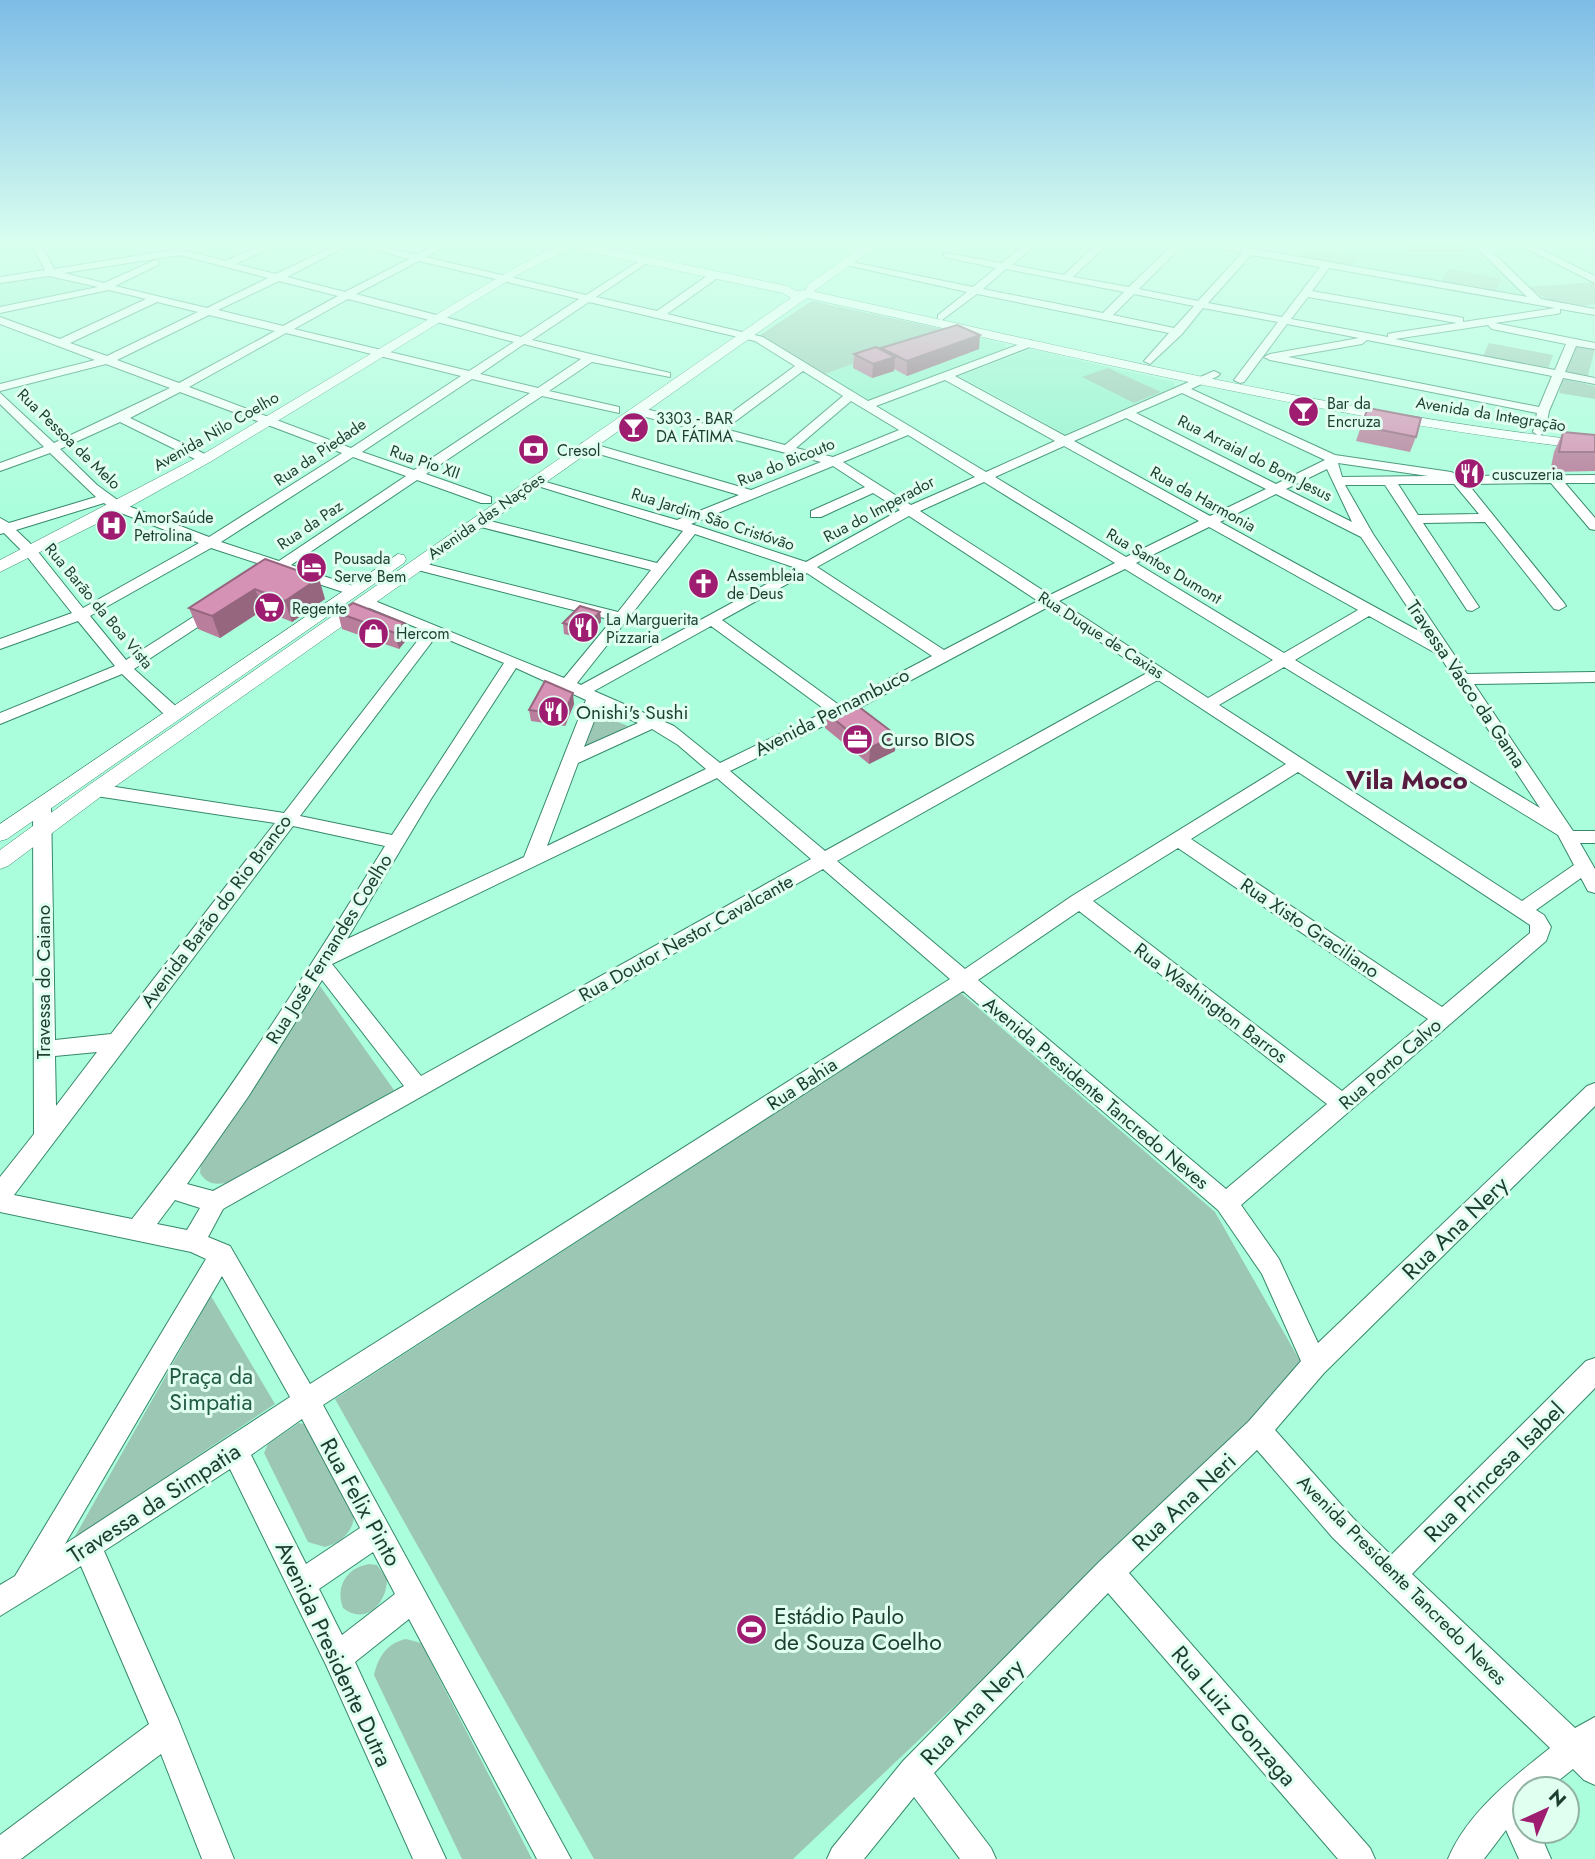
<svg xmlns="http://www.w3.org/2000/svg" width="1595" height="1859" viewBox="0 0 1595 1859" font-family="Jost,sans-serif">
<style>
.built{fill:#95f3ce}
.green{fill:#9dc7b5}
.lines{fill:none;stroke-linecap:round;stroke-linejoin:round}
.stream{stroke:#80c7e5;stroke-width:2.5}
.minor-casing{stroke:#35896b;stroke-width:2}
.major-casing{stroke:#35896b;stroke-width:1}
.minor{fill:#fff;fill-rule:evenodd}
.major{fill:#fff;fill-rule:evenodd}
.wall{fill:#b87e9c}
.shaded-wall{fill:#96667f}
.building{fill:#d692b5;stroke:#96667f;stroke-width:2}
.labels{text-anchor:middle;dominant-baseline:central;stroke-width:6;stroke-linejoin:round;paint-order:stroke}
.far-poi-label{font-size:16px;fill:#1c3e31;stroke:#e0fff1;text-anchor:start}
.far-street-label{font-size:16px;fill:#1c3e31;stroke:#e0fff1}
.street-label{font-size:19px;fill:#1c3e31;stroke:#e0fff1}
.poi-label{font-size:19px;fill:#1c3e31;stroke:#e0fff1;text-anchor:start}
.near-street-label{font-size:23px;fill:#1c3e31;stroke:#e0fff1}
.near-park-label{font-size:23px;fill:#235b47;stroke:#e0fff1}
.near-poi-label{font-size:23px;fill:#1c3e31;stroke:#e0fff1;text-anchor:start}
.district-label{font-size:26px;font-weight:bold;fill:#571b3f;stroke:#e0fff1}
</style>
<rect width="100%" height="100%" fill="#abfedc"/>
<g class="built">
<polygon points="1303,245 1474,245 1526,298 1295,257"/>
<polygon points="45,276 92,288 0,307 0,282"/>
<polygon points="947,330 1005,344 1005,349 869,401 825,374"/>
<polygon points="1031,349 1174,382 1175,387 1065,434 959,376"/>
</g>
<g class="green">
<polygon points="1305,248 1356,257 1350,266 1299,257"/>
<polygon points="1448,269 1501,279 1495,293 1441,283"/>
<path d="M1595,282V304C1568,309 1549,304 1529,287Z"/>
<polygon points="812,301 947,330 825,374 760,335"/>
<polygon points="1489,343 1553,355 1548,369 1483,356"/>
<polygon points="1574,344 1595,348 1588,376 1564,372"/>
<polygon points="1108,368 1161,392 1134,403 1082,377"/>
<polygon points="1563,379 1595,386 1595,399 1559,393"/>
<polygon points="594,712 628,726 573,755"/>
<path d="M320,986L394,1090L235,1180C222,1185 208,1187 200,1173L201,1162Z"/>
<polygon points="961,993 1215,1212 1307,1373 793,1859 594,1859 335,1399"/>
<polygon points="211,1296 275,1404 74,1538"/>
<path d="M299,1423L308,1425C317,1441 352,1498 354,1512C355,1531 341,1543 325,1547L308,1542L264,1453L268,1444Z"/>
<path d="M369,1564L377,1565L387,1579C387,1603 366,1626 343,1608C335,1587 346,1568 369,1564Z"/>
<path d="M406,1639L421,1643L532,1859H462L374,1675C378,1657 387,1643 406,1639Z"/>
</g>
<g class="lines">
<polyline class="stream" points="1580,245 1595,254"/>
<defs>
<g id="minor">
<path d="M32,245H42L54,269L179,249L226,261L261,245H275L236,264L276,274L336,245H349L287,277L345,292L409,259L359,245H378L416,255L434,245H447L426,257L586,295L644,258L649,261L647,263L596,297L657,311L711,273H719V277L667,314L763,337L868,401L1031,340L1036,343L1035,345L955,376L1065,436L1214,371L1220,374L1218,376L1191,389L1335,455L1451,472L1460,476L1595,475V483H1565L1595,518V530L1590,529L1551,483L1468,484L1564,603L1566,606L1559,610L1554,609L1485,522L1423,523L1479,607L1472,611L1467,610L1385,485H1345L1373,534L1467,674L1595,672V682L1474,684L1573,831H1595V843H1580L1595,869V893L1588,891L1581,878L1536,910L1544,915L1551,927L1546,941L1241,1205L1279,1259L1318,1343L1587,1086L1595,1083V1106L1324,1373L1275,1430L1353,1518L1391,1555L1586,1361L1595,1358V1388L1412,1574L1575,1728L1595,1717V1785L1584,1780L1573,1769L1548,1789H1525V1831H1539L1551,1859H1519L1506,1830L1484,1859H1448C1467,1813 1512,1778 1550,1748L1333,1538L1257,1450L1129,1573L1370,1848L1375,1859H1338L1108,1593L934,1773L991,1848L996,1859H960L914,1797L864,1859H827L832,1848L903,1761L1099,1562L1249,1421L1301,1361L1262,1274L1218,1210L963,991L323,1405L571,1859H537L409,1619L355,1662L446,1859H413L327,1667L230,1469L104,1551L178,1719L234,1859H202L161,1754L21,1859H0V1835L149,1724L81,1566L0,1616V1585L15,1576L206,1259L191,1252L0,1212V1177L34,1134L33,805L42,799L51,805L55,1040L111,1034L275,823L96,796L90,794L87,790L90,786L96,784L284,813L425,631L360,604L358,601L365,597L564,678L612,620L410,568L408,565L415,561L618,612L651,570L473,525L471,522L478,518L657,563L683,531L528,483L534,479L539,480L677,520L739,495L582,449V443H590L751,490L821,462L634,414V408L638,407L713,426L795,366L755,341L589,302L532,340L670,373V377L592,362L549,391L619,407V413L542,396L426,474L491,497V503H481L417,480L291,565L356,587L358,590L356,593H346L282,572L268,581H258V575L269,567L211,548L90,616L126,660L212,605H222L224,608L222,611L134,669L179,709L181,713L179,717H167L122,674L0,724V713L115,666L78,621L0,649V639L72,613L25,554L4,533L0,534V518L9,523L96,497L50,453L0,471V463L44,447L0,404V393L54,443L170,388L106,364L0,391V384L95,360L0,324V317L60,339L146,299L109,290L0,313V307L98,287L49,276L0,283V277L45,270ZM180,255L268,278L207,308L115,286L158,265V261L155,260L104,283L64,273ZM419,261L579,299L521,337L356,294ZM279,281L338,296L283,326L218,310ZM348,299L514,342L469,371L294,329ZM157,302L198,312L107,356L70,343ZM209,315L275,331L179,383L117,360ZM286,333L461,376L351,448L189,387ZM524,344L581,359L538,388L480,374ZM803,371L843,396L785,445L725,429ZM472,379L530,393L414,470L362,452ZM945,380L1055,441L986,472L876,406ZM180,392L342,453L209,537L123,504L97,485L60,449L120,422L201,462H209V456L130,418ZM1182,393L1325,460L1276,484L1136,413ZM851,401L899,430L833,457L796,448ZM1126,418L1266,489L1210,516L1074,441ZM908,435L975,477L911,505L843,462ZM1064,446L1199,521L1126,557L995,477ZM353,457L406,476L279,561L221,542ZM1338,463L1428,476L1342,477ZM833,466L865,487L811,511V517H821L873,493L900,510L806,562L691,524ZM1327,469L1352,522L1286,489ZM984,482L1115,563L1050,595L920,511ZM1398,484H1454L1479,514L1418,515ZM1276,494L1361,537L1426,635L1220,522ZM104,503L113,510L199,543L83,608L35,548L16,530ZM909,516L1038,601L944,650L817,567ZM1209,527L1358,610L1284,653L1136,563ZM695,534L796,568L581,685L577,683ZM1125,569L1273,660L1208,698L1059,601ZM807,573L932,656L839,705L722,620ZM1048,607L1147,673L825,851L730,771L844,716ZM1369,616L1439,655L1540,808L1295,660ZM711,626L827,711L720,763L674,726L594,691ZM437,635L504,663L392,835L300,816ZM1284,667L1558,835L1574,865L1522,901L1219,705ZM516,668L586,700L524,857L347,939L431,799ZM1158,680L1286,764L1072,896L965,969L837,861ZM600,706L638,723L584,747ZM652,729L678,745L706,769L547,846L578,763ZM1298,772L1530,925V933L1442,1007L1191,839ZM717,778L811,859L421,1076L332,964ZM293,826L385,846C306,974 226,1101 132,1219L14,1195ZM1178,848L1428,1019L1342,1091L1093,901ZM823,869L950,979L310,1384L230,1246L208,1237L223,1209ZM1079,911L1327,1104L1226,1189L978,980ZM322,980L404,1086L213,1191L187,1184L248,1097ZM97,1052L56,1106L55,1056ZM175,1200L200,1208L187,1230L157,1224ZM222,1276L290,1397L65,1544ZM302,1419L360,1528L306,1564L251,1455ZM373,1552L395,1594L342,1635L319,1589Z"/>
<path d="M1024,245H1035L1012,265L1064,275L1095,245H1106L1073,277L1129,287L1172,245H1183L1139,289L1198,301L1242,253L1208,245H1232L1527,297L1474,245H1485L1541,299L1595,309V315L1560,309V313L1556,314L1495,323L1595,343V349L1576,346L1565,372L1595,378V384L1563,378L1549,411L1545,432L1539,436L1533,432L1537,413L1270,360L1264,357L1270,354L1359,338L1287,324L1244,382L1240,383L1234,380L1278,322L1203,308L1182,334L1150,364L1144,361L1169,333L977,294L942,320L938,319V315L967,292L842,264L847,261L973,287L996,268L944,257V253L1002,263ZM1251,255L1320,267L1282,317L1208,303ZM1329,268L1555,308L1463,322V318L1459,317L1312,291ZM1006,269L1124,292L1103,313L983,289ZM1134,294L1194,306L1174,328L1113,315ZM1308,297L1457,323L1392,333L1388,334V337L1291,319ZM1488,325L1492,329L1566,344L1555,370L1395,339ZM1367,340L1552,376L1539,407L1288,357L1362,344Z"/>
<polygon points="1519,245 1532,245 1595,276 1595,283"/>
</g>
<g id="major">
<path d="M558,245H590L787,286L796,291L806,290L807,285L865,245H878L814,291L816,292C1074,349 1332,412 1595,442V450C1329,420 1068,355 807,298L103,795L8,866L0,869V850L89,785L791,298L783,293L571,248L519,274L210,462L124,510L0,572V560L200,456L511,270Z"/>
<polygon points="398,554 404,555 406,559 404,563 7,839 0,841 0,824"/>
</g>
</defs>
<use href="#minor" class="minor-casing"/>
<use href="#major" class="major-casing"/>
<use href="#minor" class="minor"/>
<use href="#major" class="major"/>
</g>
<g class="wall">
<polygon points="1403,245 1468,245 1465,252 1409,252"/>
<polygon points="881,348 979,349 907,376 894,369 894,371 872,378 853,368 854,354 881,350"/>
<polygon points="1361,426 1416,437 1410,452 1356,441"/>
<polygon points="1563,432 1595,435 1595,471 1550,472 1554,452"/>
<polygon points="265,559 325,599 292,622 263,610 220,638 198,629 189,608"/>
<polygon points="353,603 408,638 399,649 342,629 338,613"/>
<polygon points="600,612 601,622 584,639 564,634 563,623"/>
<polygon points="574,704 565,726 531,721 529,710"/>
<polygon points="825,712 896,735 895,751 869,764 825,728"/>
</g>
<g class="shaded-wall">
<polygon points="980,335 979,349 907,376 907,361"/>
<polygon points="895,357 894,371 872,378 873,364"/>
<polygon points="319,578 325,599 292,622 285,601"/>
<polygon points="255,589 263,610 220,638 212,616"/>
<polygon points="600,612 601,622 584,639 583,629"/>
<polygon points="404,623 408,638 399,649 395,633"/>
<polygon points="573,693 574,704 565,726 564,715"/>
<polygon points="896,735 895,751 869,764 870,748"/>
</g>
<g class="building">
<polygon points="957,325 980,335 907,361 881,348"/>
<polygon points="876,347 895,357 873,364 854,354"/>
<polygon points="1368,408 1421,418 1416,437 1361,426"/>
<polygon points="1563,432 1595,435 1595,452 1559,452"/>
<polygon points="265,559 319,578 285,601 255,589 212,616 189,608"/>
<polygon points="353,603 404,623 395,633 338,613"/>
<polygon points="580,606 600,612 583,629 563,623"/>
<polygon points="545,681 573,693 564,715 529,710"/>
<polygon points="850,700 896,735 870,748 825,712"/>
</g>
<linearGradient id="sky" x2="0" y2="1"><stop stop-color="#7ebce7"/><stop offset="0.48" stop-color="#d9ffef"/><stop offset="1" stop-color="#d9ffef" stop-opacity="0"/></linearGradient>
<rect width="1595" height="506" fill="url(#sky)"/>
<defs>
<symbol id="bar-disc" viewBox="-11 -11 22 22"><circle r="9.5" fill="#9e1d70" stroke="#e0fff1"/><path d="M-6-5H6L.8 .8V4.5H3.5V6h-7V4.5H-.8V.8Z" fill="#fff"/></symbol>
<symbol id="bank-disc" viewBox="-11 -11 22 22"><circle r="9.5" fill="#9e1d70" stroke="#e0fff1"/><path d="M-6-4H6V4H-6ZM0-2.3a2.3 2.3 0 1 0 0 4.6a2.3 2.3 0 1 0 0-4.6Z" fill="#fff"/></symbol>
<symbol id="restaurant-disc" viewBox="-11 -11 22 22"><circle r="9.5" fill="#9e1d70" stroke="#e0fff1"/><path d="M-5-6h1v4h1v-4h1v4h1v-4h1v5L-1.5 .5V6h-2V.5L-5-1ZM5-6V6H3V1.5H1.5Q1.5-4 5-6Z" fill="#fff"/></symbol>
<symbol id="hospital-disc" viewBox="-11 -11 22 22"><circle r="9.5" fill="#9e1d70" stroke="#e0fff1"/><path d="M-5-5h3v3.5h4V-5h3V5h-3V1.5h-4V5h-3Z" fill="#fff"/></symbol>
<symbol id="hotel-disc" viewBox="-11 -11 22 22"><circle r="9.5" fill="#9e1d70" stroke="#e0fff1"/><path d="M-6-4.5h1.5V1H6V5H4.5V3h-9V5H-6ZM-4 0a1.8 1.8 0 1 1 3.6 0ZM.5 0V-2.5h3Q6-2.5 6 0Z" fill="#fff"/></symbol>
<symbol id="church-disc" viewBox="-11 -11 22 22"><circle r="9.5" fill="#9e1d70" stroke="#e0fff1"/><path d="M-1.2-6h2.4v3.5h3.3v2.4h-3.3V6h-2.4V-.1h-3.3v-2.4h3.3Z" fill="#fff"/></symbol>
<symbol id="supermarket-disc" viewBox="-11 -11 22 22"><circle r="9.5" fill="#9e1d70" stroke="#e0fff1"/><path d="M-6-5.5h2.5l.6 2H6L4.5 2H-2.5L-4.4-4H-6ZM-1.5 3.2a1.3 1.3 0 1 0 .1 0ZM3 3.2a1.3 1.3 0 1 0 .1 0Z" fill="#fff"/></symbol>
<symbol id="shop-disc" viewBox="-11 -11 22 22"><circle r="9.5" fill="#9e1d70" stroke="#e0fff1"/><path d="M-5-2.5h2.3a2.7 3.5 0 0 1 5.4 0H5L5.5 6h-11ZM-1.5-2.5h3a1.5 2.3 0 0 0-3 0Z" fill="#fff"/></symbol>
<symbol id="office-disc" viewBox="-11 -11 22 22"><circle r="9.5" fill="#9e1d70" stroke="#e0fff1"/><path d="M-6-3h4V-5.5h4V-3h4V5H-6ZM-1-4.5V-3h2v-1.5ZM-6 0V1H6V0Z" fill="#fff"/></symbol>
<symbol id="stadium-disc" viewBox="-11 -11 22 22"><circle r="9.5" fill="#9e1d70" stroke="#e0fff1"/><path d="M0-5a6.5 5 0 1 0 0 10a6.5 5 0 1 0 0-10ZM-3.5-1.8h7v3.6h-7Z" fill="#fff"/></symbol>
</defs>
<g fill-rule="evenodd">
<use href="#bar-disc" x="1286" y="394" width="35" height="35"/>
<use href="#bar-disc" x="616" y="410" width="35" height="35"/>
<use href="#bank-disc" x="516" y="432" width="35" height="35"/>
<use href="#restaurant-disc" x="1452" y="456" width="35" height="35"/>
<use href="#hospital-disc" x="94" y="508" width="35" height="35"/>
<use href="#hotel-disc" x="294" y="550" width="35" height="35"/>
<use href="#church-disc" x="686" y="566" width="35" height="35"/>
<use href="#supermarket-disc" x="252" y="590" width="35" height="35"/>
<use href="#restaurant-disc" x="566" y="610" width="35" height="35"/>
<use href="#shop-disc" x="356" y="616" width="35" height="35"/>
<use href="#restaurant-disc" x="536" y="694" width="35" height="35"/>
<use href="#office-disc" x="840" y="722" width="35" height="35"/>
<use href="#stadium-disc" x="734" y="1612" width="35" height="35"/>
</g>
<g class="labels">
<g class="far-poi-label">
<text x="1327" y="403">Bar da<tspan x="1327" dy="18">Encruza</tspan></text>
<text x="656" y="418">3303 - BAR<tspan x="656" dy="18">DA FÁTIMA</tspan></text>
<text x="557" y="450">Cresol</text>
<text x="1492" y="474">cuscuzeria</text>
<text x="134" y="517">AmorSaúde<tspan x="134" dy="18">Petrolina</tspan></text>
<text x="334" y="558">Pousada<tspan x="334" dy="18">Serve Bem</tspan></text>
<text x="727" y="575">Assembleia<tspan x="727" dy="18">de Deus</tspan></text>
<text x="292" y="608">Regente</text>
<text x="606" y="619">La Marguerita<tspan x="606" dy="18">Pizzaria</tspan></text>
<text x="396" y="633">Hercom</text>
</g>
<g class="far-street-label">
<text transform="translate(1491 414) rotate(9)">Avenida da Integração</text>
<text transform="translate(216 431) rotate(-30)">Avenida Nilo Coelho</text>
<text transform="translate(69 439) rotate(44)">Rua Pessoa de Melo</text>
<text transform="translate(320 452) rotate(-34)">Rua da Piedade</text>
<text transform="translate(1255 458) rotate(27)">Rua Arraial do Bom Jesus</text>
<text transform="translate(425 462) rotate(19)">Rua Pio XII</text>
<text transform="translate(786 462) rotate(-22)">Rua do Bicouto</text>
<text transform="translate(1203 499) rotate(29)">Rua da Harmonia</text>
<text transform="translate(879 509) rotate(-28)">Rua do Imperador</text>
<text transform="translate(486 516) rotate(-35)">Avenida das Nações</text>
<text transform="translate(713 519) rotate(18)">Rua Jardim São Cristóvão</text>
<text transform="translate(310 525) rotate(-34)">Rua da Paz</text>
<text transform="translate(1164 566) rotate(31)">Rua Santos Dumont</text>
<text transform="translate(99 606) rotate(50)">Rua Barão da Boa Vista</text>
<text transform="translate(1101 635) rotate(33)">Rua Duque de Caxias</text>
</g>
<g class="street-label">
<text transform="translate(1466 684) rotate(56)">Travessa Vasco da Gama</text>
<text transform="translate(832 712) rotate(-27)">Avenida Pernambuco</text>
<text transform="translate(216 911) rotate(-53)">Avenida Barão do Rio Branco</text>
<text transform="translate(1310 928) rotate(34)">Rua Xisto Graciliano</text>
<text transform="translate(686 938) rotate(-29)">Rua Doutor Nestor Cavalcante</text>
<text transform="translate(329 949) rotate(-58)">Rua José Fernandes Coelho</text>
<text transform="translate(43 982) rotate(-90)">Travessa do Caiano</text>
<text transform="translate(1211 1003) rotate(37)">Rua Washington Barros</text>
<text transform="translate(1390 1064) rotate(-41)">Rua Porto Calvo</text>
<text transform="translate(802 1084) rotate(-33)">Rua Bahia</text>
<text transform="translate(1096 1093) rotate(40)">Avenida Presidente Tancredo Neves</text>
<text transform="translate(1402 1580) rotate(45)">Avenida Presidente Tancredo Neves</text>
</g>
<g class="poi-label">
<text x="576" y="712">Onishi's Sushi</text>
<text x="881" y="739">Curso BIOS</text>
</g>
<g class="near-street-label">
<text transform="translate(1455 1228) rotate(-44)">Rua Ana Nery</text>
<text transform="translate(1494 1472) rotate(-45)">Rua Princesa Isabel</text>
<text transform="translate(361 1502) rotate(61)">Rua Felix Pinto</text>
<text transform="translate(1184 1502) rotate(-43)">Rua Ana Neri</text>
<text transform="translate(154 1503) rotate(-33)">Travessa da Simpatia</text>
<text transform="translate(334 1654) rotate(65)">Avenida Presidente Dutra</text>
<text transform="translate(972 1712) rotate(-46)">Rua Ana Nery</text>
<text transform="translate(1234 1716) rotate(49)">Rua Luiz Gonzaga</text>
</g>
<g class="near-park-label">
<text x="211" y="1376">Praça da<tspan x="211" dy="26">Simpatia</tspan></text>
</g>
<g class="near-poi-label">
<text x="774" y="1616">Estádio Paulo<tspan x="774" dy="26">de Souza Coelho</tspan></text>
</g>
<g class="district-label">
<text x="1407" y="780">Vila Moco</text>
</g>
</g>
<g transform="translate(1546 1810) rotate(44)"><circle r="33" fill="#e0fff1" stroke="#92b2a4" stroke-width="2"/>
<path d="M0-5L12 26L0 18L-12 26Z" fill="#9e1d70"/>
<text y="-10" font-size="19" font-weight="bold" text-anchor="middle" fill="#1c3e31">N</text>
</g>
</svg>
